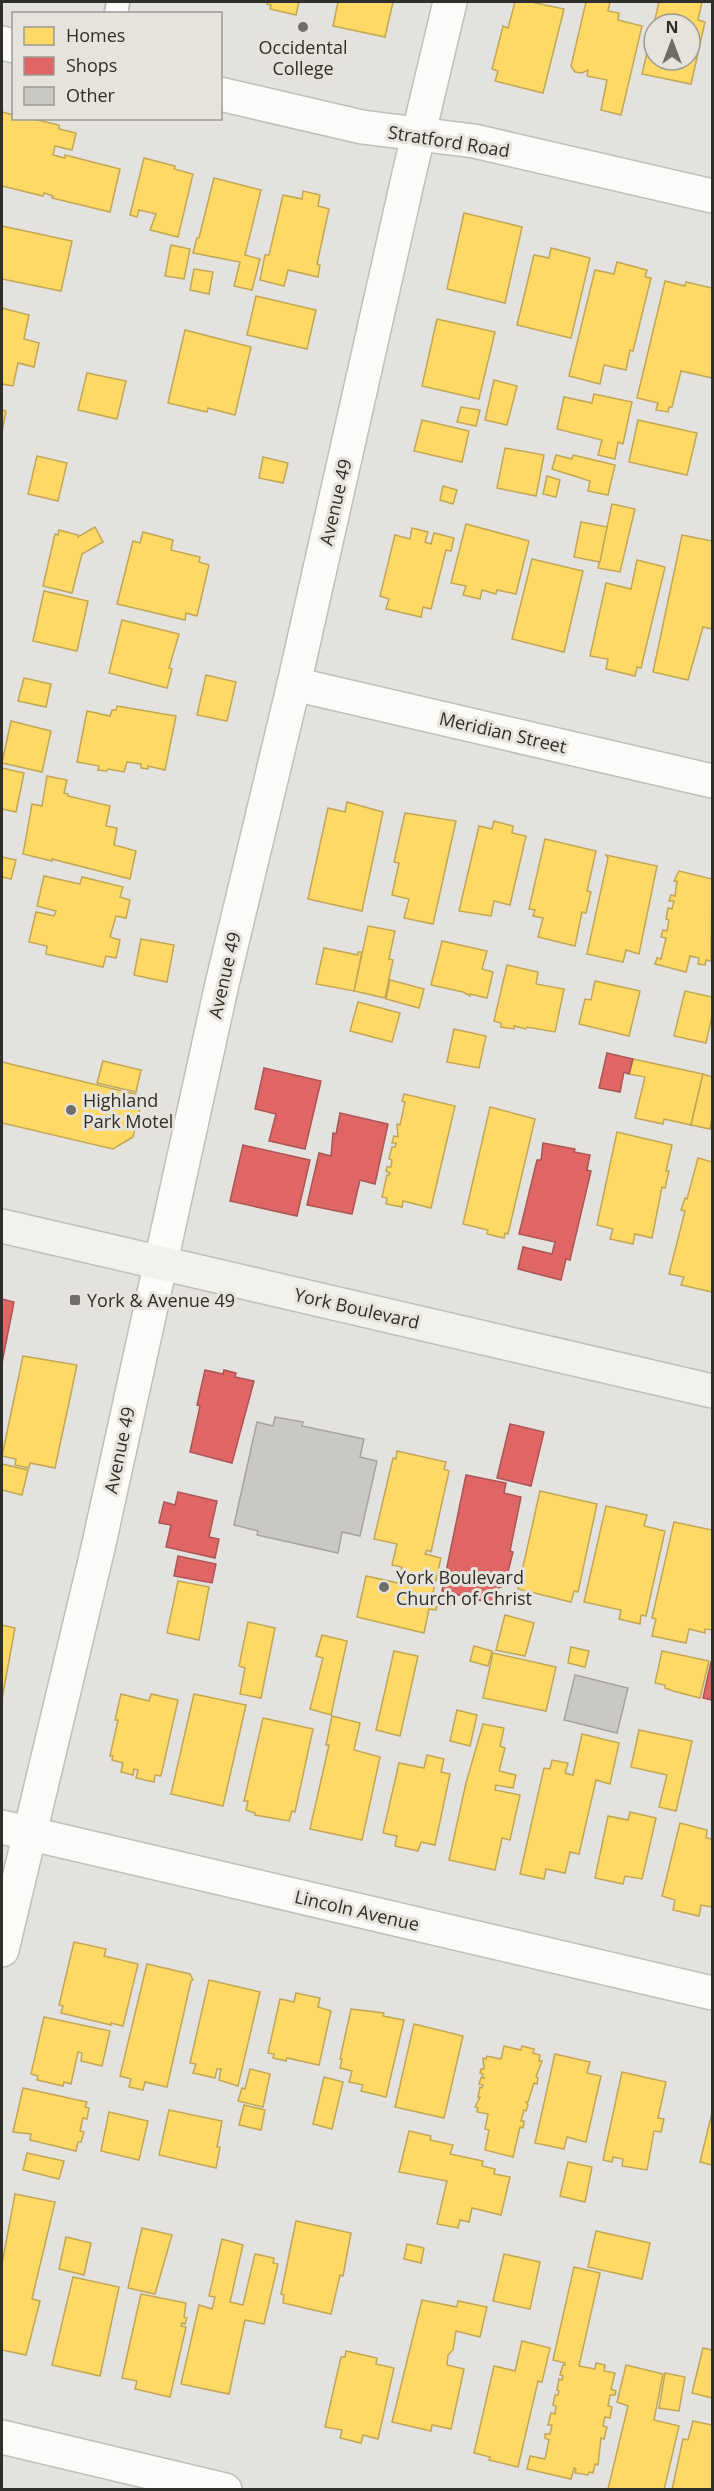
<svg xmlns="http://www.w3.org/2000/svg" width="714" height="2491" viewBox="0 0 714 2491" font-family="'Open Sans',sans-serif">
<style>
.homes{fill:#ffd966;stroke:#c1a654;stroke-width:1.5;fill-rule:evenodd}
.shops{fill:#e06666;stroke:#ab5554;stroke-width:1.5}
.building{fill:#cac8c5;stroke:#a5a3a0;stroke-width:1.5}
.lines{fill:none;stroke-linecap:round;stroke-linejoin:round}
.service-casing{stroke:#bfbebb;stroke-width:26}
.minor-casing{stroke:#bfbebb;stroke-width:36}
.secondary-casing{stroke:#bfbebb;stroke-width:36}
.service{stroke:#fbfbfa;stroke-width:22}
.minor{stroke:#fbfbfa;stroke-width:33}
.secondary{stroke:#f2f2ed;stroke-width:33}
.poi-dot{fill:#6e6d6a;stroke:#e6e3dc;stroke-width:2}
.labels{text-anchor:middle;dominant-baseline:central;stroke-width:6;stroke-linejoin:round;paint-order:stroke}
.poi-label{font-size:18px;fill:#2f2e2b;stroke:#e6e3dc;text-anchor:start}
.street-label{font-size:18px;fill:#2f2e2b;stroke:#e6e3dc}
</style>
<rect width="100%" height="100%" fill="#e4e2de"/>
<g class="homes">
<polygon points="268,2 299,2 296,15 270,9 271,5 267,4"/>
<polygon points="338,2 393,2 385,37 333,26"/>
<polygon points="515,2 531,2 564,9 543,93 495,81 498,71 492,69 503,26 508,28"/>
<polygon points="586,2 610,2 608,11 619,13 618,20 642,26 621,115 601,110 607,80 587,76 588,70 582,73 575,72 571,66"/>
<path d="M659,2H702L698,20L705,22L691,84L642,74ZM654,24H690V60H654Z"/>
<polygon points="2,112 14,115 14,118 29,118 59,125 59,129 76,133 72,150 55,146 53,155 65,158 65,155 120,169 110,212 52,198 53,196 44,193 43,196 2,186"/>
<polygon points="144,158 175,166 174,169 193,174 178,237 150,230 156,214 139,210 137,217 130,215"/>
<polygon points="214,178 261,190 245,255 260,259 252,290 234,286 240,262 193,253 197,238 199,238"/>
<polygon points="303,191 320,195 318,206 329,209 317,264 320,265 318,277 288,270 284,286 260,280 265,255 269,255 283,195 302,199"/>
<polygon points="464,213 522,227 505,303 447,289"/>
<polygon points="2,226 72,241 61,291 2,279"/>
<polygon points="171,245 190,249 184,279 165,276"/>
<polygon points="551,248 590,258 571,338 517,325 534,255 549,258"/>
<polygon points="617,262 647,270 645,277 651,278 633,351 630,350 626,370 604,365 600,384 569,376 595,270 614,274"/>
<polygon points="194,269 213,272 209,294 190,290"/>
<polygon points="665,281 685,286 686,282 712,288 712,378 681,371 672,407 669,407 668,412 656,410 658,403 637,398"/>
<polygon points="256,296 316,310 307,349 247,335"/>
<polygon points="2,308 29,315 24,339 39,343 34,367 18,363 13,386 2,384"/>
<polygon points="437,319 495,332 479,399 422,386"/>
<polygon points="185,330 251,347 235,415 208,408 207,412 168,403"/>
<polygon points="87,373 126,381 117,419 78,410"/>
<polygon points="494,380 517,386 507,425 485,420"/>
<polygon points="594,394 632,402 623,444 618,442 615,459 598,455 602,440 557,429 564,397 592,403"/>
<polygon points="461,407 480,410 476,426 457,422"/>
<polygon points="2,410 6,411 2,432"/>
<polygon points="422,420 469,431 462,462 414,451"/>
<polygon points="638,420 697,433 687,475 629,462"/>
<polygon points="505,448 544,455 536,496 497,488"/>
<polygon points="556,455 572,459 573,455 615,465 608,495 588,491 590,481 552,469"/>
<polygon points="37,456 67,463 58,501 28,494"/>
<polygon points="263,457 288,463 283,483 259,478"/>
<polygon points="547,476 560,480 556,497 543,494"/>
<polygon points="443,486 457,490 453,504 440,500"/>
<polygon points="612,504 635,509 620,572 598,568"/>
<polygon points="581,522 607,527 600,562 574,557"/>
<polygon points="466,524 529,541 516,594 497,590 496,594 482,590 480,599 463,595 466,586 451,583"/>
<polygon points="95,527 103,542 82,554 72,593 43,586 55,534 58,535 59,530 78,535 78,537"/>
<polygon points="412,528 428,532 425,542 431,544 434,533 454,538 451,551 446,550 431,609 423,607 421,617 386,609 389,599 380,596 395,535 410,539"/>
<polygon points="143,532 173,540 171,550 200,557 199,562 209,565 197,616 186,613 185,620 117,604 133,541 140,543"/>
<polygon points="682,535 712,541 712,629 703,627 688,680 653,672"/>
<polygon points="532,559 583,571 564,652 512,639"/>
<polygon points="637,560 665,567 641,668 637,667 635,676 606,669 608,659 590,656 606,583 631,589"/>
<polygon points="44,591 88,601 77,651 33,641"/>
<polygon points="122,620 179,634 169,668 172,669 167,688 109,673"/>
<polygon points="206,675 236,682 227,721 197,715"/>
<polygon points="24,678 51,684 46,707 18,701"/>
<polygon points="117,706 176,716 165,770 148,766 148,769 141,768 141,764 127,762 124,772 108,769 107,771 98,770 99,766 77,762 87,711 110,716 112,710 116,710"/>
<polygon points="11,721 51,731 42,772 2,763"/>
<polygon points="2,768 24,773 16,812 2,809"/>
<polygon points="47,776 67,780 64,793 68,794 68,796 110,806 106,826 117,828 114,845 136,851 130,879 52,859 52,861 23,854 32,804 42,806"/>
<polygon points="347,802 383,812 362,911 308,899 328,808 345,812"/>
<polygon points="405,813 456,821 433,924 404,918 409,899 392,895 399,863 394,862"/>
<polygon points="494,821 513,826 512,833 526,836 510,905 494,901 491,916 459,911 479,826 492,829"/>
<polygon points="545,839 596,851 587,891 591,892 586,913 582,912 575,946 538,937 543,918 533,916 535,910 529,909"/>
<polygon points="606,855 657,866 639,954 626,950 623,962 587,954 608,858"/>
<polygon points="2,857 16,860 11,879 2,877"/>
<polygon points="679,871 712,879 711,961 706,960 705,965 698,964 699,958 690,956 686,972 655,964 657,958 661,959 666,938 661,937 663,930 667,931 669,920 666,919 668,908 672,909 674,901 669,901 671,895 675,896 677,881 674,881"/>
<polygon points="44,876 80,884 82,877 123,887 120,897 130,900 126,918 116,916 110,937 120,940 116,958 106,956 103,967 46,954 47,946 29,942 36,912 54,916 56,911 37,906"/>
<polygon points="368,926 395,931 389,959 393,960 385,998 354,991"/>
<polygon points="141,939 174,945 167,982 134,975"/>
<polygon points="442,941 487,951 482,969 493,972 487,998 470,994 470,996 463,992 431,985"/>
<polygon points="324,948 358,955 358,952 362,952 354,991 316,984"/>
<polygon points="507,965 538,972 536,984 564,989 555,1032 527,1027 526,1029 514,1026 514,1029 501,1027 501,1023 494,1021"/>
<polygon points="390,980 424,989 419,1008 386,999"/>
<polygon points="595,981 640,991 629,1036 579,1024 585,999 591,1000"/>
<polygon points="685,991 712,997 712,1016 706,1043 674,1036"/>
<polygon points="358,1002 400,1013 392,1042 350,1031"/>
<polygon points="454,1029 486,1036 479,1068 447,1062"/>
<polygon points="633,1059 703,1074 691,1125 664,1119 663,1124 635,1118 645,1077 629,1074"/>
<polygon points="103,1061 141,1070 136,1092 97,1083"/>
<polygon points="2,1062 143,1096 133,1137 113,1149 2,1123"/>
<polygon points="703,1074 712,1077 712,1119 710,1129 691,1125"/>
<polygon points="404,1094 455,1106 431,1208 403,1201 402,1207 386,1204 387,1198 382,1197 387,1175 389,1175 390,1173 386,1171 387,1167 391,1167 392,1160 389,1159 392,1147 395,1147 396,1143 392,1143 394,1136 398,1137 397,1124 400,1125 405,1102 402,1101"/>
<polygon points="490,1107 535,1119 508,1234 505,1233 504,1238 487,1234 488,1230 463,1224"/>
<polygon points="617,1132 672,1145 666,1171 669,1171 665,1188 662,1187 652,1238 635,1234 633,1244 610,1239 613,1229 597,1225"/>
<polygon points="698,1158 712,1162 712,1292 681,1285 684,1277 669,1274 685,1211 681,1210 685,1198 687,1199"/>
<polygon points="23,1356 77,1365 55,1468 30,1463 29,1468 15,1465 16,1459 2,1456"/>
<polygon points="397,1451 446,1462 444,1469 449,1471 431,1552 427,1550 425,1554 441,1558 432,1597 439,1598 436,1610 429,1609 424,1633 357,1617 366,1576 398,1583 402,1567 392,1565 397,1544 374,1539 393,1458 396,1459"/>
<polygon points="2,1464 28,1470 22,1495 2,1490"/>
<polygon points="540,1491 597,1504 578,1592 574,1591 571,1602 518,1589"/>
<polygon points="606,1506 647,1515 644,1526 665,1531 646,1616 641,1615 640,1624 619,1619 621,1610 584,1602"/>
<polygon points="674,1522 712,1530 712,1630 705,1629 705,1633 689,1629 686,1643 652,1636 656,1619 652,1618"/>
<polygon points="178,1581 209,1587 199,1640 167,1633"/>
<polygon points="505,1615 534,1623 525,1656 496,1650"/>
<polygon points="248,1622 275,1628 261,1698 240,1694 245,1668 239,1666"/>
<polygon points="2,1625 15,1628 2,1699"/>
<polygon points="322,1635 347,1641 331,1715 310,1709 323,1658 316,1656"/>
<polygon points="474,1646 492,1651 488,1666 470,1661"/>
<polygon points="571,1647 589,1651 585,1667 568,1663"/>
<polygon points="394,1651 418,1656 400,1736 376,1730"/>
<polygon points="662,1651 709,1661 700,1698 673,1691 665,1688 665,1685 655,1683"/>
<polygon points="493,1653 556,1667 546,1711 483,1698"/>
<polygon points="121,1694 149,1701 151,1694 178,1700 161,1776 155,1775 154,1782 136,1778 138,1770 134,1769 133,1775 121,1772 123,1763 112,1760 113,1756 110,1756 118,1720 115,1720"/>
<polygon points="194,1694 246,1705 223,1806 171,1794"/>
<polygon points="457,1710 477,1715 470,1746 450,1741"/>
<polygon points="332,1716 360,1723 354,1750 380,1757 362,1840 310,1829 329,1745 326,1745"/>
<polygon points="263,1718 313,1729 295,1812 292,1811 289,1821 255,1815 255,1813 246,1810 248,1801 244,1801"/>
<polygon points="483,1724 504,1728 500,1746 505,1748 499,1771 516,1775 513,1788 496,1785 495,1790 520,1795 510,1840 502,1838 495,1870 449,1860 466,1783"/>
<polygon points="639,1730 692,1741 676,1811 659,1807 667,1775 631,1767"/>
<polygon points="582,1734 619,1743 610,1784 596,1780 579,1854 570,1852 565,1873 546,1869 544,1879 520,1874 544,1768 550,1769 552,1760 568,1763 565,1773 573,1775"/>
<polygon points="427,1755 444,1759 441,1772 450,1774 435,1845 421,1842 418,1851 395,1846 397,1836 383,1833 399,1763 424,1768"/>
<polygon points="630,1812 656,1818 642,1879 625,1876 623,1884 595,1878 608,1816 628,1820"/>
<polygon points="680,1823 707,1830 706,1838 712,1839 712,1907 701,1905 699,1916 673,1910 675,1900 662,1896"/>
<polygon points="74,1942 106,1949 104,1956 138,1964 123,2026 111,2023 111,2025 61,2013 63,2006 59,2005"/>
<polygon points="147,1964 190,1974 193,1980 191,1981 167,2087 145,2082 143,2090 129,2087 131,2079 120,2076"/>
<polygon points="209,1980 260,1992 238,2086 219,2080 221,2069 217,2069 215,2078 193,2073 196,2064 190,2063"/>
<polygon points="296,1993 320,1998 318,2007 331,2011 319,2065 287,2058 286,2061 273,2058 274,2054 268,2053 280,1999 294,2002"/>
<polygon points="351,2009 384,2013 383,2016 404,2020 386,2097 361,2091 363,2085 349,2082 352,2071 340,2068 342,2059 340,2059"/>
<polygon points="44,2017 110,2031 102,2066 81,2061 82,2053 78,2052 71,2084 64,2082 63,2086 37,2080 38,2076 31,2074"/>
<polygon points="414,2024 463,2036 444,2118 395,2107"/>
<polygon points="504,2046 521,2050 522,2046 534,2049 533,2053 540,2055 539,2061 542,2061 536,2077 538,2078 537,2084 534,2083 528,2102 526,2102 528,2105 526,2111 524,2110 521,2121 524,2121 523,2128 520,2127 513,2157 485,2150 489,2130 485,2129 488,2114 477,2112 478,2108 475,2107 480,2097 478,2097 480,2087 482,2088 483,2085 479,2084 481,2078 485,2078 482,2077 483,2074 480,2073 481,2069 484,2069 483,2058 486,2059 487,2056 501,2059"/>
<polygon points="555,2054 590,2062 587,2073 601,2076 586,2142 567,2137 564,2149 535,2143"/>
<polygon points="250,2069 270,2074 263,2107 238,2101 242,2088 245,2089"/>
<polygon points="622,2072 666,2082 658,2118 664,2119 661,2132 654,2131 647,2170 622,2166 623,2159 613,2157 612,2162 603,2160"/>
<polygon points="324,2077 343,2082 332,2129 313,2124"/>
<polygon points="23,2088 87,2102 85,2107 89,2108 87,2119 83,2118 80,2131 84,2132 81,2142 78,2142 76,2151 30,2140 31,2134 13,2132"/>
<polygon points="244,2105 265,2110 261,2130 239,2125"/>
<polygon points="169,2110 222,2121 217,2147 220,2147 216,2168 159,2155"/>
<polygon points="109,2112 148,2121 139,2160 101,2151"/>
<polygon points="712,2113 712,2165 700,2162"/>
<polygon points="409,2131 431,2136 430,2140 453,2145 450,2154 483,2161 482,2166 495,2169 494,2174 510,2177 501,2215 472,2208 469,2222 460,2220 458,2228 437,2224 447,2181 399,2172"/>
<polygon points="27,2153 64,2161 59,2179 23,2170"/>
<polygon points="568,2162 592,2167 585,2202 560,2196"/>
<polygon points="15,2194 55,2202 32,2299 40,2301 26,2355 2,2350 2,2264"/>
<polygon points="296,2221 351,2233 343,2276 340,2275 331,2314 283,2303 284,2295 281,2294"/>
<polygon points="142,2228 172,2235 155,2294 128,2288"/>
<polygon points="596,2231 650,2243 642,2279 588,2267"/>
<polygon points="66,2237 91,2243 84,2275 59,2269"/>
<polygon points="222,2239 243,2245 230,2302 243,2305 255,2254 274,2258 273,2263 278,2264 264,2324 245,2320 229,2394 181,2384 199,2305 212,2309 215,2297 209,2296"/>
<polygon points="407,2244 424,2248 421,2263 404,2259"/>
<polygon points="504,2254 540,2262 530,2309 493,2301"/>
<polygon points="574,2267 600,2273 579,2366 595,2369 596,2363 605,2365 604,2371 615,2373 611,2389 616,2391 615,2395 610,2395 608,2406 612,2407 610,2418 605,2417 603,2426 607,2427 604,2439 601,2438 598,2465 595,2464 593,2473 589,2472 588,2475 575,2473 576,2469 574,2468 571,2479 527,2469 530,2456 545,2459 549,2440 545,2438 545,2434 550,2434 552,2425 548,2425 551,2413 555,2414 556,2406 553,2405 555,2395 558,2395 559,2391 557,2390 559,2379 562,2380 563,2376 560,2375 563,2365 565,2365 565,2363 553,2360"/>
<polygon points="73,2277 119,2287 100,2376 52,2365"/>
<polygon points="141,2294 186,2303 184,2317 187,2318 185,2324 182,2323 181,2326 186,2327 170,2397 135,2389 137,2381 122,2378"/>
<polygon points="422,2300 457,2307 458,2301 487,2307 480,2337 456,2331 453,2350 448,2355 447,2365 464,2369 451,2429 432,2425 431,2431 392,2422"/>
<polygon points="522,2341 550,2348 542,2382 538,2381 518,2467 489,2460 490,2457 474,2453 494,2366 515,2371"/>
<polygon points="703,2348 712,2350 712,2398 692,2393"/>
<polygon points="346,2351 377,2358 376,2364 394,2368 378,2439 363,2435 361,2443 340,2438 342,2430 325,2427 341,2357 345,2357"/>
<polygon points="626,2365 663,2374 654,2420 679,2426 664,2490 608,2489 628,2406 617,2402"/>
<polygon points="665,2373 685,2377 679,2411 659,2408"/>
<polygon points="693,2421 712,2425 712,2490 672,2490 683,2439 688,2440"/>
</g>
<g class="shops">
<polygon points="607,1053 633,1059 629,1074 624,1072 620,1092 599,1088"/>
<polygon points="264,1068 321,1081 305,1149 269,1141 276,1114 255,1109"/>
<polygon points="340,1113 388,1124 375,1184 360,1180 352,1214 307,1205 319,1153 331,1156 333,1133 336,1134"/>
<polygon points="543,1143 575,1149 574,1152 590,1155 587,1170 591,1171 570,1260 566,1259 561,1280 518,1269 523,1247 552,1254 555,1242 519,1234 537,1160 541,1160"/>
<polygon points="243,1145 310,1160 297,1216 230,1201"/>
<polygon points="2,1299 14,1302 2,1363"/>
<polygon points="205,1370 223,1374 224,1370 236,1373 235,1377 254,1381 232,1463 190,1452 200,1406 197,1405"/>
<polygon points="510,1424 544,1432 531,1486 497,1478"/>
<polygon points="466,1475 506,1483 504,1493 521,1497 510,1551 513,1552 507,1576 504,1576 501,1587 499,1587 495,1604 442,1591"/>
<polygon points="178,1492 217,1501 209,1537 219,1539 215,1558 166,1547 171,1525 159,1523 164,1502 175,1505"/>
<polygon points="178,1556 216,1564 212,1583 174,1576"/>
<polygon points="711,1662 712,1662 712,1700 703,1698"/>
</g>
<g class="building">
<polygon points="275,1417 303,1422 302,1426 364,1439 360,1457 377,1461 360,1536 342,1532 338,1553 257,1535 258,1531 234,1525 257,1422 273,1426"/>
<polygon points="575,1675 628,1688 617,1733 564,1720"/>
</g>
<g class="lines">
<defs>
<polyline id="service" points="116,14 118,2"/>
<g id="minor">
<polyline points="2,43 14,46"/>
<polyline points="220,94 362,127 474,141 712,196"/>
<polyline points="294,684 712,781"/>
<polyline points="2,1827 712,1993"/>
<polyline points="2,1950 98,1548 222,984 294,684 409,174 450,2"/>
<polyline points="2,2437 225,2490"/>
</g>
<polyline id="secondary" points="2,1226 712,1391"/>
</defs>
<use href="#service" class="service-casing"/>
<use href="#minor" class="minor-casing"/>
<use href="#secondary" class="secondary-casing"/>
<use href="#service" class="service"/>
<use href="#minor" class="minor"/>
<use href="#secondary" class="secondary"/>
</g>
<g class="poi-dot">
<circle cx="303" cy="27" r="6"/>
<circle cx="71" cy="1110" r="6"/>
<rect x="69" y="1294" width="12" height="12" rx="3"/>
<circle cx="384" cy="1587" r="6"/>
</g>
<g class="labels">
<g class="poi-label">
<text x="303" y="47" text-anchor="middle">Occidental<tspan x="303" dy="21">College</tspan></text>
<text x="83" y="1100">Highland<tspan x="83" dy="21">Park Motel</tspan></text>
<text x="87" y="1300">York &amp; Avenue 49</text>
<text x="396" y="1577">York Boulevard<tspan x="396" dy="21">Church of Christ</tspan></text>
</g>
<g class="street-label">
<text transform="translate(449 141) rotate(9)">Stratford Road</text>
<text transform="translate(335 502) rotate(-77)">Avenue 49</text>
<text transform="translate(503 732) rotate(13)">Meridian Street</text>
<text transform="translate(224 975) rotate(-77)">Avenue 49</text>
<text transform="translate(357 1308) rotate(13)">York Boulevard</text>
<text transform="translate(119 1450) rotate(-78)">Avenue 49</text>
<text transform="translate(357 1910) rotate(13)">Lincoln Avenue</text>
</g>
</g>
<rect width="714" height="2491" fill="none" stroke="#2f2e2b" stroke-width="6"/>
<rect x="12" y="12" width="210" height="108" fill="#e6e3dc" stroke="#9d9b95" stroke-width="1.5"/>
<rect x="24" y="27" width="30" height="18" fill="#ffd966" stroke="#9d9b95" stroke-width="1.5"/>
<text x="66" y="42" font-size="18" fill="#2f2e2b">Homes</text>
<rect x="24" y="57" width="30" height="18" fill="#e06666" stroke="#9d9b95" stroke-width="1.5"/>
<text x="66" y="72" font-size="18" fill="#2f2e2b">Shops</text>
<rect x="24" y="87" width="30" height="18" fill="#cac8c5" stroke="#9d9b95" stroke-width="1.5"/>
<text x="66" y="102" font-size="18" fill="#2f2e2b">Other</text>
<g transform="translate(672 42)"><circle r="28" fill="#e6e3dc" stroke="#9d9b95" stroke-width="1.5"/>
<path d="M0-4.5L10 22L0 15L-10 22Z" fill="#6e6d6a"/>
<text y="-9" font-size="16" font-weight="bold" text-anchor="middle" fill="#2f2e2b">N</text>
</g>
</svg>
